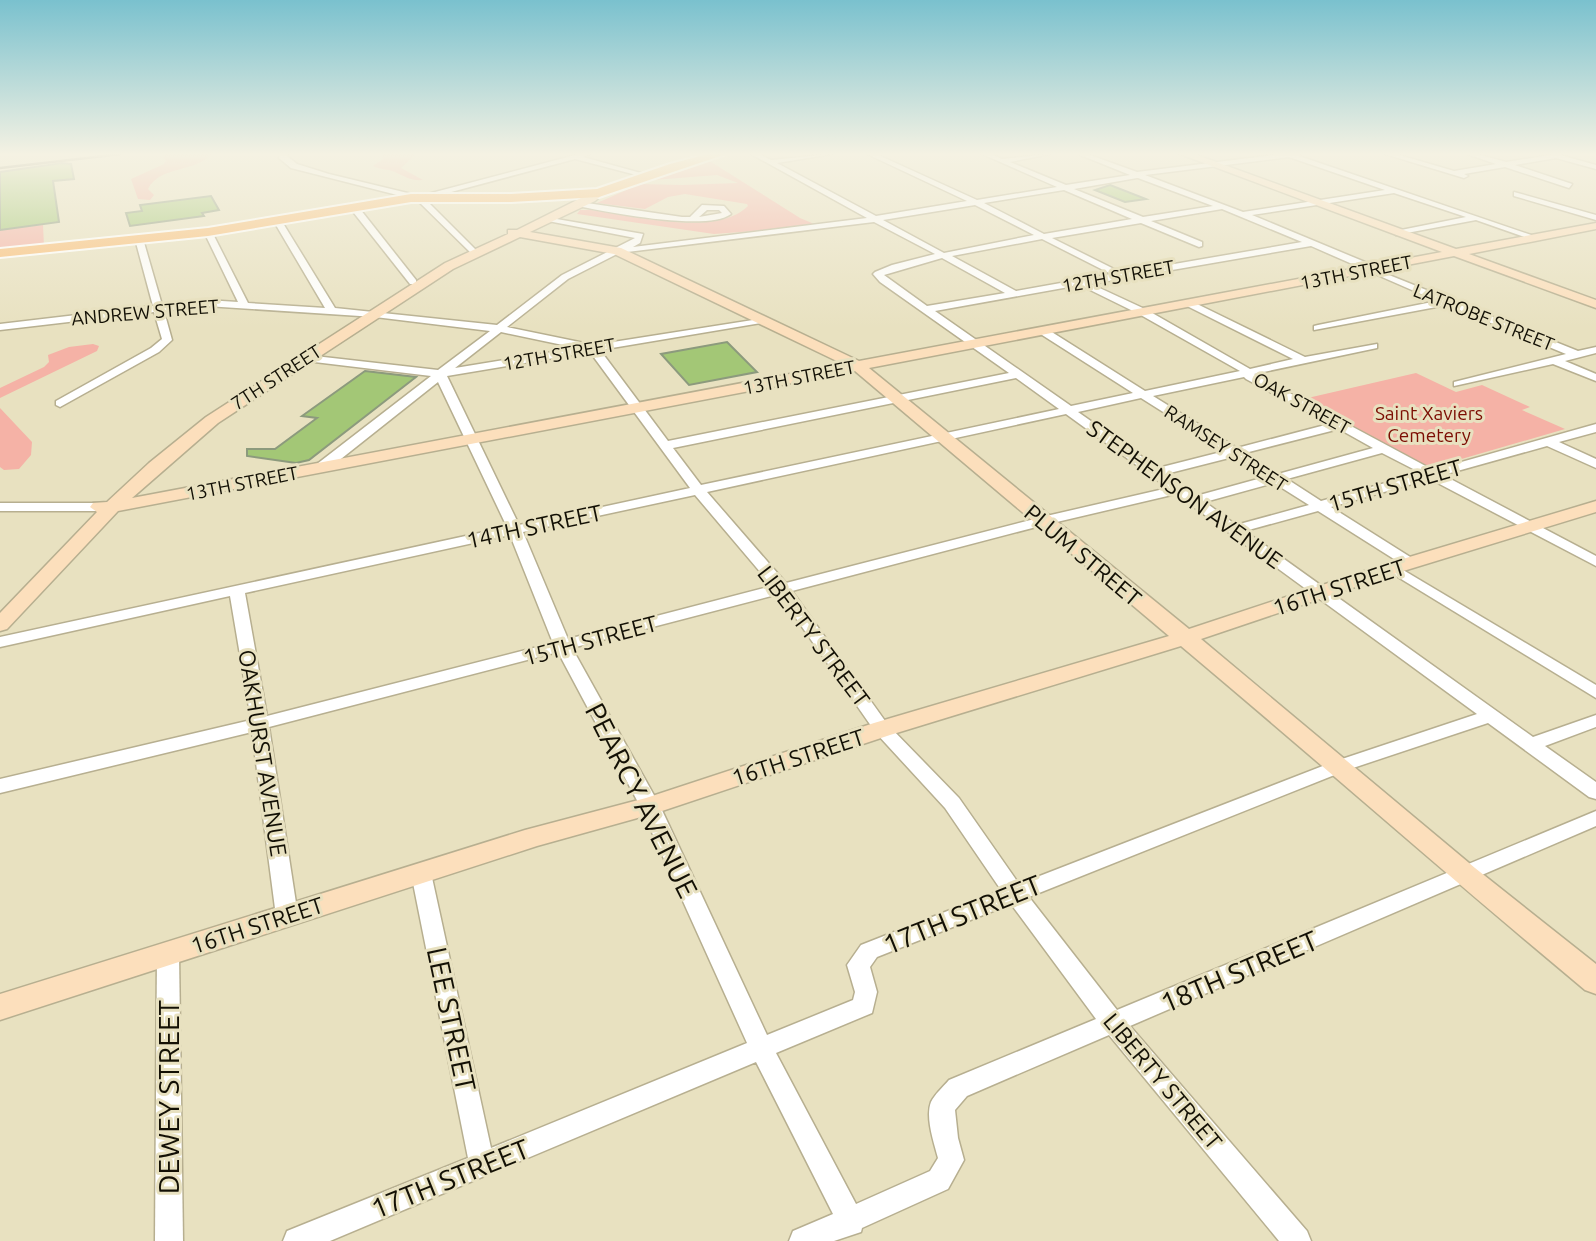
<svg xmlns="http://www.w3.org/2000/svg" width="1596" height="1241" viewBox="0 0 1596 1241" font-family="Ubuntu,sans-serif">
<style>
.green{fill:#f5b2a6}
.building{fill:#a3c776;stroke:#8c9a7d;stroke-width:2}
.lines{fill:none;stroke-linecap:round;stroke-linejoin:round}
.street-casing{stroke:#b7af90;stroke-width:3}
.secondary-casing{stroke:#b7af90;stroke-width:3}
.primary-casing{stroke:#fff;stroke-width:4}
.street{fill:#fff;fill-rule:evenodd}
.secondary{fill:#fcdfbc;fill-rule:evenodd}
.primary{fill:#fabf78;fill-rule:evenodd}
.rail{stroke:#726d58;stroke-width:2.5}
.labels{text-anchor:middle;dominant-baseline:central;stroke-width:6;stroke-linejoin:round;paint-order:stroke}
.far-street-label{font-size:19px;fill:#131005;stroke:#e8e1c0}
.far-park-label{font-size:19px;fill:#7c0e03;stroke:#e8e1c0}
.street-label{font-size:23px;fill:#131005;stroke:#e8e1c0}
.near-street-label{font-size:28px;fill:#131005;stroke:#e8e1c0}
</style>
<rect width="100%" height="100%" fill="#e8e1c0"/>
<g class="green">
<path d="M165,154H211C196,173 160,165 148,189L154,195L150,200L138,199L131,179L164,164L166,160L162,157Z"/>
<path d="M381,154H416L401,168L423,180C411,181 406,177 395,172C388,169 381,170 373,166L383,159Z"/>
<path d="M708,160L800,218L819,226L714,234L577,214L580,210H591C631,215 716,238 748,206L747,204L685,194L668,197L645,209L597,203L640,184L682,185L738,183L717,175L653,180Z"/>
<polygon points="43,225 44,246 0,250 0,230"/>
<polygon points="93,344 99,346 97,351 0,398 0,388 44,367 49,362 48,355 69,347"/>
<polygon points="1416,373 1456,392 1482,385 1530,407 1522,410 1565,429 1427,469 1299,400"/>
<polygon points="0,408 32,442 31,455 19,469 4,470 0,467"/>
</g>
<g class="building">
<polygon points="62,163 71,164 74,179 53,181 59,222 0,230 0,172"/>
<polygon points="1110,185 1146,199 1125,202 1095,190"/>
<polygon points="211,196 219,210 202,213 204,216 130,226 126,213 142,211 140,205"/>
<polygon points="727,342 757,372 689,385 661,354"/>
<polygon points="365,371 416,377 309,460 296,463 247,456 247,449 275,449 317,418 302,416"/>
</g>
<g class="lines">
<defs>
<g id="street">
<polygon points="280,154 288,154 287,156 297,164 329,174 420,196 579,154 590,154 583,157 648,175 644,177 575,159 425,199 477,251 478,253 474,256 417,200 291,168 279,158"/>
<path d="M751,154H759L771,160L832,154L777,163L876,216L967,201L867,154H876L977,200L1057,187L982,154H991L1002,159L1050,154L1010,162L1066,185L1130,175L1078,154H1087L1137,172L1281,154H1300L1299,156L1540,238L1533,240L1476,220L1396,235V231L1466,217L1394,193L1252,215L1377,267L1379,271L1578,351L1596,347V353L1565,361L1596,374V381L1553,364L1454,386V382L1566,354L1447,305L1314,330V326L1318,325L1437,301L1311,246L1091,284L1147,310L1250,369L1293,359L1187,306V302H1193L1305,357L1377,344V348L1254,374L1433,470L1596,424V432L1559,442L1596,459V468L1547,446L1443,475L1596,556V566L1430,479L1331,507L1415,560L1417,563L1415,566H1405L1318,511L1245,531L1533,737L1596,715V727L1545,746L1596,782V799L1589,797L1488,723L1347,770L1029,897L1117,1010L1596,811V826L1130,1026L1307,1231L1311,1241H1279L1109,1035L967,1096L955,1110L958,1138L964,1160L948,1189L862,1228L861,1232L834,1241H789L793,1231L833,1214L756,1062L330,1241H283L287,1231L468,1158L411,873L414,867L421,865L428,867L431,873L491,1148L747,1043L640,806L558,652L269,727L298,916L295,922L287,924L279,922L276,916L252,732L0,793V779L251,720L230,596L0,647V637L507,527L438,382L327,470H317V464L431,376L306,361L301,358L306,355L438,370L490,331L375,317L206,306L164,311L172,340L159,352L60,407L56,405V401L151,348L162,339L154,312L0,330V324L153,306L135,239L139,236L143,239L162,305L206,300L238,302L204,232L208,229L212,232L248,303L325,308L273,220L277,218L281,220L335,308L497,325L562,275L635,238L548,221H545V217L643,234L640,243L633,247L867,218ZM1289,157L1385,190L1243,212L1145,175ZM1137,178H1138L1213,206L1143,217L1074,189ZM1064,190L1132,219L1044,234L984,203ZM975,205L1034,235L944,253L883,220ZM1222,209L1302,242L1122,273L1052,238L1141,223L1199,247L1202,246V242L1151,221ZM874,222L935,254L892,265L875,272L873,274L880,282L1009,373L668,441L600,350L761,323L765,322V318L594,345L507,327L568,279L619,253ZM1042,239L1111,274L1016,291L952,256ZM942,258L1005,293L927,306L884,275ZM1080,285L1139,314L1240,371L1145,391L1047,329H1039V333L1133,393L1071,406L935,311ZM501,332L577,348L455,368ZM590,352L690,488L519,525L447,376ZM1244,377L1246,379L1329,424L1237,448L1153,396ZM1016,378L1059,409L701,485L673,448ZM1141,398L1225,451L1158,468L1078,412ZM1066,414L1168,488L1042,517L786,583L707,492ZM1339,429L1373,448L1278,474L1245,453ZM1382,453L1421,473L1321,501L1287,479ZM1233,457L1265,477L1196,496L1166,474ZM1274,483L1309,505L1236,525L1205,502ZM1176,494L1477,714L1333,762L1019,884L959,798L888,725L792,591L1044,525ZM695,495L772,586L568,639L523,532ZM510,535L553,643L267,716L245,593ZM779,594L876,733L945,808L1001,890L861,945L847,965L855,992L853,1000L767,1035L660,806L572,648ZM1011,904L1096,1019L949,1080C943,1087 935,1094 931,1102C925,1117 934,1143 938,1158L930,1171L856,1204L776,1053L872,1013L877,992L870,967L877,957Z"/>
<polygon points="1385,154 1396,154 1454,171 1496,164 1467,154 1477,154 1506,162 1557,154 1596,165 1596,169 1556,158 1515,165 1572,184 1569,188 1505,167 1464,174 1468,176 1464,178"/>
<polygon points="1514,192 1596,215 1596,220 1514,196"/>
<path d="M580,202L682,217H690L702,205L724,206L731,214C707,232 608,212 577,206ZM707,210H719L722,213L699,217Z"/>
<polygon points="350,204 356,204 416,280 416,284 410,284 350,208"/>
<polygon points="0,503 99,503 106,507 99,511 0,511"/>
<polygon points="1393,564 1596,685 1596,698 1388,571 1386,568 1388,565"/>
<polygon points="168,945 176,948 179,954 183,1241 155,1241 157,954 160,948"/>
</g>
<path id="secondary" d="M1180,154H1194L1456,249L1596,223V229L1469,254L1596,300V308L1454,256L869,368L1189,629L1386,564L1596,501V512L1400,572L1201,639L1475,868L1596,964V994L1585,990C1449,877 1317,760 1181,646L890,735L659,812L537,846L0,1020V994L525,830L646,798L874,723L1169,636L855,371L118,511L7,629L0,631V613L97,512L90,507L93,503L107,502L149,463L206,417L445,263L508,234V230H517L595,191L604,193L595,201L530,232L621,248L859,361L1442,252ZM520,237L614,254L843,364L132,498L218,423L453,269Z"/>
<polygon id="primary" points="708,154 726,154 599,197 511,202 411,202 208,236 0,257 0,249 208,228 411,194 511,194 597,189 670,164"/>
</defs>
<use href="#street" class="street-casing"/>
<use href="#secondary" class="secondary-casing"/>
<use href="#primary" class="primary-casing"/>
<use href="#street" class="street"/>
<use href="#secondary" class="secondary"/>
<use href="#primary" class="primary"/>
<polyline class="rail" points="0,168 121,154"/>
</g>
<linearGradient id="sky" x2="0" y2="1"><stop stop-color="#7ac1ce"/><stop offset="0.47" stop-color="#f5f2e3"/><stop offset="1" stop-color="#f5f2e3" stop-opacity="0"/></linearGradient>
<rect width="1596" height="328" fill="url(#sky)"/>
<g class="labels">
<g class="far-street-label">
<text transform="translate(1356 272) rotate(-11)">13TH STREET</text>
<text transform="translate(1118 276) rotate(-10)">12TH STREET</text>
<text transform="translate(145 312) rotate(-5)">ANDREW STREET</text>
<text transform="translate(1484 317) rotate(22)">LATROBE STREET</text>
<text transform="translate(559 354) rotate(-10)">12TH STREET</text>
<text transform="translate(276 377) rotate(-33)">7TH STREET</text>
<text transform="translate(799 377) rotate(-11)">13TH STREET</text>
<text transform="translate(1302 403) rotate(29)">OAK STREET</text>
<text transform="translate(1226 448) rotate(33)">RAMSEY STREET</text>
<text transform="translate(242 483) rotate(-11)">13TH STREET</text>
</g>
<g class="far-park-label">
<text x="1429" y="413">Saint Xaviers<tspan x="1429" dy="22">Cemetery</tspan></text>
</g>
<g class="street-label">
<text transform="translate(1395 485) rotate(-16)">15TH STREET</text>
<text transform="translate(1185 494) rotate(36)">STEPHENSON AVENUE</text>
<text transform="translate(534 526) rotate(-12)">14TH STREET</text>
<text transform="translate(1083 555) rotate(40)">PLUM STREET</text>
<text transform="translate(1339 587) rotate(-18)">16TH STREET</text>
<text transform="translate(814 636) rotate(53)">LIBERTY STREET</text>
<text transform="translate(590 640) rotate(-15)">15TH STREET</text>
<text transform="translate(263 753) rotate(81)">OAKHURST AVENUE</text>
<text transform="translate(798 757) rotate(-18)">16TH STREET</text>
<text transform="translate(257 925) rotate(-18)">16TH STREET</text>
<text transform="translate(1163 1081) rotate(50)">LIBERTY STREET</text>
</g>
<g class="near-street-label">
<text transform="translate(642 800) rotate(63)">PEARCY AVENUE</text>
<text transform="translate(962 914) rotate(-22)">17TH STREET</text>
<text transform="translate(1239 971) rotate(-23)">18TH STREET</text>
<text transform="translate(452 1019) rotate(78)">LEE STREET</text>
<text transform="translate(168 1097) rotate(-90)">DEWEY STREET</text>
<text transform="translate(450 1178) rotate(-22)">17TH STREET</text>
</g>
</g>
</svg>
